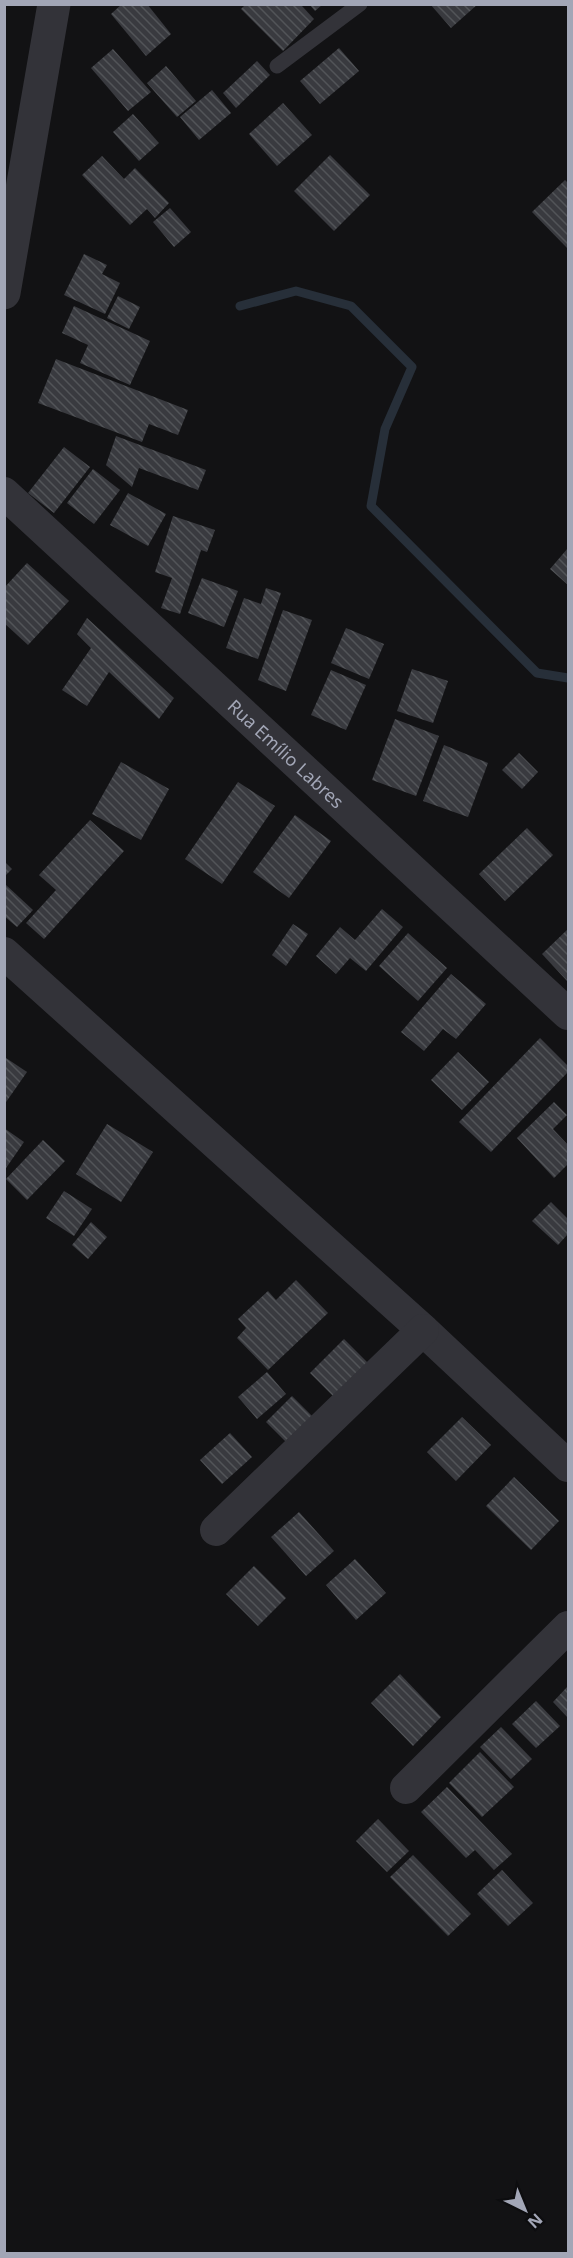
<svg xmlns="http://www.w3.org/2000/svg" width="573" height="2258" viewBox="0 0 573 2258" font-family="'Noto Sans',sans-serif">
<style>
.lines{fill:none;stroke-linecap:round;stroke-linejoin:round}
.stream{stroke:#272f39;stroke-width:9}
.building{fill:url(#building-back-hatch)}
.service{stroke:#333339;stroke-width:15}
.minor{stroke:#333339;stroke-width:32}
.tertiary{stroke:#333339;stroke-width:33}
.labels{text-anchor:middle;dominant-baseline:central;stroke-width:5;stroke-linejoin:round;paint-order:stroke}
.street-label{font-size:18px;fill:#a2a6b6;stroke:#0d0d0f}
</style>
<defs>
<pattern id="building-back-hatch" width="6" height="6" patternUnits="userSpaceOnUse" patternTransform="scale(1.5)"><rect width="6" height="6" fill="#393a3f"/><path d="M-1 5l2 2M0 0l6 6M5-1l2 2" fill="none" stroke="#525458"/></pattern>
</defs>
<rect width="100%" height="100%" fill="#121214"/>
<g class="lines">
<polyline class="stream" points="240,306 296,291 351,306 412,367 385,429 371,506 537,673 568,678"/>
</g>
<g class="building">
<polygon points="122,4 147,4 171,34 146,56 111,14"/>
<polygon points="246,4 300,4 314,19 283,51 241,9"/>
<polygon points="309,4 323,4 315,11"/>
<polygon points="430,4 478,4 451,28"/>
<polygon points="339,48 359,71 320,104 300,81"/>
<polygon points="113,49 151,92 128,111 91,68"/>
<polygon points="257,61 270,75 236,108 223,93"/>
<polygon points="166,66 196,101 177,117 147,83"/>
<polygon points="212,90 231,113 199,140 180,117"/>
<polygon points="283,103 312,135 277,166 249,134"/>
<polygon points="133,114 159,143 139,161 113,132"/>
<polygon points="330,155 370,195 334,231 294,191"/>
<polygon points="102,156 124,179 135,168 169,203 155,218 147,209 130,225 82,175"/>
<polygon points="565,180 568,183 568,249 532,212"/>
<polygon points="170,208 191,232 174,247 153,222"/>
<polygon points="84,254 107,265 102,274 120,283 105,314 64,295"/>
<polygon points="118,296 140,307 129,329 107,318"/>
<polygon points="74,306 150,341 130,385 80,363 88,345 62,333"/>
<polygon points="56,359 188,410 178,435 149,424 142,442 38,403"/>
<polygon points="116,436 206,470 198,490 139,468 132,487 106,465"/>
<polygon points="64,447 90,467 54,513 28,493"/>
<polygon points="93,469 120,490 94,524 67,503"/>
<polygon points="128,493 166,514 148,546 110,525"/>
<polygon points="173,516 215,530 207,552 201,550 180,614 161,608 172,578 155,572"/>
<polygon points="568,548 568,585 550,569"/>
<polygon points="27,563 69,601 28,645 4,623 4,588"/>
<polygon points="202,578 238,591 224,627 188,613"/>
<polygon points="266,588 281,593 258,659 226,648 244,598 261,604"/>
<polygon points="283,610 312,620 286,691 258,680"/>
<polygon points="87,618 174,698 159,719 109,672 87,706 62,690 91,648 77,634"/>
<polygon points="346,628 384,644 369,679 331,663"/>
<polygon points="412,669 448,681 433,723 397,711"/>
<polygon points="331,670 366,685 346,730 311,715"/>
<polygon points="395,719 439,736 416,796 372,780"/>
<polygon points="444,745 488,763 468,817 423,801"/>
<polygon points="519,753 538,772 522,789 502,770"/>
<polygon points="121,762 169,789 141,840 92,814"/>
<polygon points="238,782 275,806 222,884 185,859"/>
<polygon points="295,815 331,841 289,898 253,872"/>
<polygon points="90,820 124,851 44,939 26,923 56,890 39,875"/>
<polygon points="527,828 553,855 505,901 479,874"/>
<polygon points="5,862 12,869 5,876"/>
<polygon points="6,885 33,910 17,927 4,916"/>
<polygon points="382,909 403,927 366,971 350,958 336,974 316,956 340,927 355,940"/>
<polygon points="293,924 308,934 286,966 272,955"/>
<polygon points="568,929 568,982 542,954"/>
<polygon points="408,933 447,968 418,1001 379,966"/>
<polygon points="451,974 486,1004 456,1039 443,1029 424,1051 401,1032"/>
<polygon points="540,1038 568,1066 568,1072 491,1152 459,1122"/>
<polygon points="458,1052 489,1082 462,1110 431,1080"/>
<polygon points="6,1058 27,1072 4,1105 4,1061"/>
<polygon points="554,1102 567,1115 553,1129 568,1145 568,1164 554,1178 517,1138"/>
<polygon points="107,1124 153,1152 121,1202 76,1174"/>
<polygon points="4,1128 24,1142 4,1171"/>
<polygon points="43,1140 65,1161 27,1200 6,1179"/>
<polygon points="64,1191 92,1209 74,1236 46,1218"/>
<polygon points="551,1202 568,1219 568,1234 558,1245 532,1221"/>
<polygon points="91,1222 107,1237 88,1259 72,1245"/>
<polygon points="296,1280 328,1313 268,1370 237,1338 246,1328 238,1319 268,1291 276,1300"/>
<polygon points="344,1339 372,1367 338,1401 310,1373"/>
<polygon points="267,1372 286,1394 257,1419 238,1397"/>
<polygon points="292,1396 317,1421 291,1447 266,1422"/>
<polygon points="462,1417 491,1445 456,1481 427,1452"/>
<polygon points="230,1433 252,1457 222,1484 200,1460"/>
<polygon points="514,1477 559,1521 531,1550 486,1506"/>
<polygon points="299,1512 334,1551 306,1576 271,1537"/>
<polygon points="355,1559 386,1593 356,1620 326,1585"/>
<polygon points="254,1566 286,1598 258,1626 226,1594"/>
<polygon points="400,1674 441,1717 413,1746 371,1703"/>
<polygon points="568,1686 568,1718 553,1702"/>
<polygon points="536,1701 560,1726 536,1748 512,1724"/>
<polygon points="501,1727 532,1759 511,1779 480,1747"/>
<polygon points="480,1752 514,1787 482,1817 449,1783"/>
<polygon points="447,1787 512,1854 494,1870 475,1850 466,1858 421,1812"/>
<polygon points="378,1819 409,1851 387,1872 356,1841"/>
<polygon points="413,1855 471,1914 448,1936 390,1877"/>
<polygon points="502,1870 533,1903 508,1926 477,1894"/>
</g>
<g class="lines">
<polyline class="service" points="277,66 360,4"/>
<g class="minor">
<path id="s1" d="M4,493L568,1014"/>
<polyline points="4,953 423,1330 568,1466"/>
<polyline points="216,1530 423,1330"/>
<polyline points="406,1788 568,1627"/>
</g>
<polyline class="tertiary" points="4,293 54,4"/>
</g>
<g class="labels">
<g class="street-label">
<text stroke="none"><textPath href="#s1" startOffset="384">Rua Emílio Labres</textPath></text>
</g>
</g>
<rect width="573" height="2258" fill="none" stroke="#a2a6b6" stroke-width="12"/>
<g transform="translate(525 2210) rotate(137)" stroke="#0d0d0f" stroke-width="4.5" paint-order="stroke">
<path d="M0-4.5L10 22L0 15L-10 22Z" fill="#a2a6b6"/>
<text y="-9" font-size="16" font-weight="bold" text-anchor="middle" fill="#a2a6b6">N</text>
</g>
</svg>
